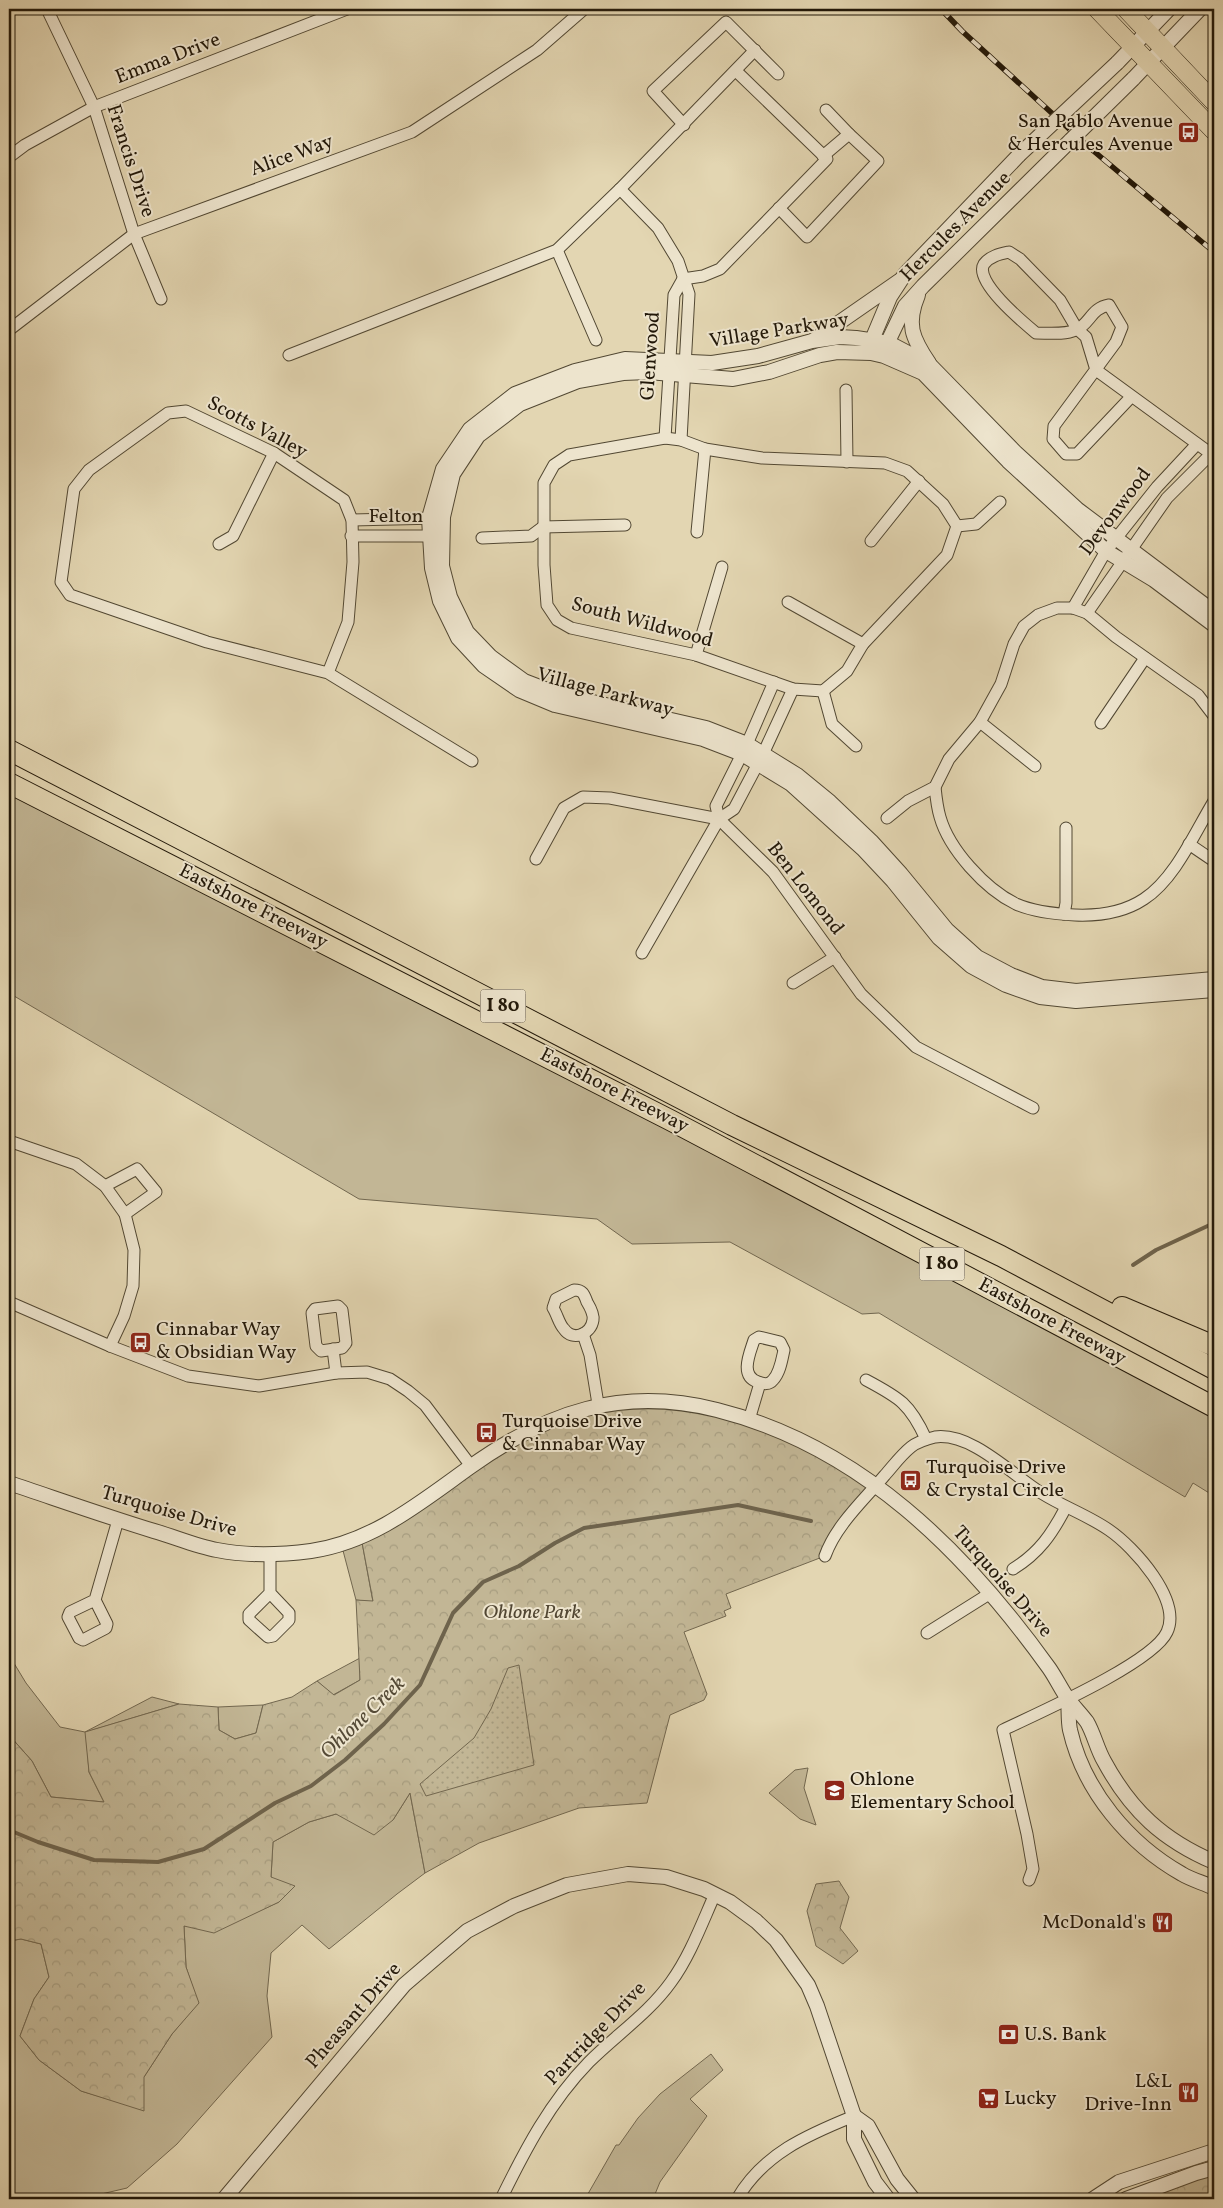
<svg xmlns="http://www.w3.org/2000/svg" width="1223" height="2208" viewBox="0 0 1223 2208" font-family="Vollkorn,serif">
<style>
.grass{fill:#c2b695;stroke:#72674f}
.forest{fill:url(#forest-crowns);stroke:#72674f}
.garden{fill:url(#garden-dots);stroke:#72674f}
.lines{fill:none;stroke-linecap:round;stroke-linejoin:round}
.stream{stroke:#6e634c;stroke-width:4}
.minor-casing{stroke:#524833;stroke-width:13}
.tertiary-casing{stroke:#524833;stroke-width:16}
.primary-casing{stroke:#221809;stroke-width:19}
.motorway-casing{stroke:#221809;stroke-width:22}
.minor{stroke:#ede4cd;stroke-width:11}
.tertiary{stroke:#ede4cd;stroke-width:14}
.primary{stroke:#e3d6b2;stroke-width:18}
.motorway{stroke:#e3d6b2;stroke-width:20}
.rail-casing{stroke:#221809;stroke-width:5.5}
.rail{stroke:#ede4cd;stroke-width:4;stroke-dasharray:11;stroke-linecap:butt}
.tertiary-bridge-casing{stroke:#524833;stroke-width:16;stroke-linecap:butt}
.tertiary-bridge{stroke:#ede4cd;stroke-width:14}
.labels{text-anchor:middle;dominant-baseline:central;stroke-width:4;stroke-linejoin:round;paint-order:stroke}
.shield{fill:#ede4cd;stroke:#5f5544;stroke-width:1}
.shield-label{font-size:19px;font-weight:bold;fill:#221809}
.street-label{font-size:20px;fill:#221809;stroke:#ede4cd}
.poi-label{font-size:20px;fill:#221809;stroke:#ede4cd;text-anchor:start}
.park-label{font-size:20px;font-style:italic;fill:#524733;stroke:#ede4cd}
.water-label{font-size:21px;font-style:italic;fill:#554a36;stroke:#ede4cd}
</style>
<defs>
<pattern id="forest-crowns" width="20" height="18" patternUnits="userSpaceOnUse" patternTransform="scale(1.25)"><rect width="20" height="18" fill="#c2b695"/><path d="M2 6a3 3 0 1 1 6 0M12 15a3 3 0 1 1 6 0" fill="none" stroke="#a69c7f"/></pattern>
<pattern id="garden-dots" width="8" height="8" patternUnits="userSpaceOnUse" patternTransform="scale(1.25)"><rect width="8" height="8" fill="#c2b695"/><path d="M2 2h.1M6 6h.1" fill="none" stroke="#a69c7f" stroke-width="1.8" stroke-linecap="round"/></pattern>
</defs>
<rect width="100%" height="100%" fill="#e3d6b2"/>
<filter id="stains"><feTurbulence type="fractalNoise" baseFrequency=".004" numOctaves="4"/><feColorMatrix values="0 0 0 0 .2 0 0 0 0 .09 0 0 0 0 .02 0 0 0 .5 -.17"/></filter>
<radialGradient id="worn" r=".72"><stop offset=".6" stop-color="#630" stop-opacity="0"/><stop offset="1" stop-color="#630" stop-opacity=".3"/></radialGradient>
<g class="grass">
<polygon points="9,783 1214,1407 1214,1496 1193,1483 1185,1497 879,1313 862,1314 730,1242 632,1244 597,1219 359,1199 9,993"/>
<polygon points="361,1537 373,1602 356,1600 341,1543"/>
<polygon points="9,1655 26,1683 60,1727 85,1732 152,1697 179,1704 86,1732 89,1772 104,1802 51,1797 32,1761 9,1735"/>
<polygon points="360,1658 360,1680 333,1695 317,1681"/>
<polygon points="263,1705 256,1733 235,1739 219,1730 218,1707"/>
<polygon points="808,1768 804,1788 816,1825 800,1819 769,1793 795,1770"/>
<polygon points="410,1793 425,1873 397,1894 329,1949 302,1925 271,1953 267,1996 272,2037 177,2144 127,2188 80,2199 9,2199 9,1941 21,1939 41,1944 49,1977 34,1999 20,2036 39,2060 81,2091 108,2099 144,2077 172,2034 198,2003 186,1967 184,1926 248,1916 279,1902 271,1877 273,1842 309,1822 336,1814 393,1820"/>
<polygon points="711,2054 723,2070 690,2099 707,2116 660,2182 653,2199 585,2199 616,2145 619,2145 638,2118 660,2094"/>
</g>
<g class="forest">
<polygon points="639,1402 749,1420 877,1485 825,1556 726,1594 731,1608 724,1611 726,1616 684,1632 707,1694 704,1700 670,1715 647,1803 579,1808 479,1843 425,1873 410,1793 393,1820 374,1835 336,1814 309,1822 273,1842 271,1877 295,1886 279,1902 214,1933 184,1926 186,1967 199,2003 172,2034 144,2077 144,2111 81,2091 39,2060 20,2036 34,1999 49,1977 41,1944 21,1939 9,1941 9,1735 32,1761 51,1797 104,1802 89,1772 85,1732 179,1704 218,1707 219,1730 235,1739 256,1733 263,1705 292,1697 317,1681 334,1695 360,1680 356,1600 373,1601 361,1537 538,1426"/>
<polygon points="839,1881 849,1897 840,1928 858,1951 843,1964 816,1946 807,1911 816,1884"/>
<polygon points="1214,2168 1214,2199 1126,2199"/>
</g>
<polygon class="garden" points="519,1665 534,1765 426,1796 420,1784 474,1738 491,1709 508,1668"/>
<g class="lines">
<g class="stream">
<polyline points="1133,1265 1156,1250 1214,1223"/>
<polyline points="9,1830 38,1842 94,1860 158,1862 204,1849 275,1803 311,1786 345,1760 384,1724 420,1685 453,1613 483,1582 519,1566 555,1543 584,1528 738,1505 811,1521"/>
</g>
<defs>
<g id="minor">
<polyline points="47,9 94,107 134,234 161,299"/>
<polyline points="826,110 849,134"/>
<polyline points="684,125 653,91 726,22 778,74"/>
<polyline points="9,157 25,145 94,107 347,9"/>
<polyline points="620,189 658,228 678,261 689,294 681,440"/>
<polyline points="779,208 807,237 878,161 849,134 823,156"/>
<polyline points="557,250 596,340"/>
<polyline points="683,279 703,276 720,269 827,159 736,71"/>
<polyline points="9,330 134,234 412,132 537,50 584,9"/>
<polyline points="289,355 557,250 620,189 755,50"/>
<polyline points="846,390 847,462"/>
<path d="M1131,397L1077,454H1066L1053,439L1054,426L1116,342L1122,327L1109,305C1091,308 1090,324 1076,330C1064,335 1049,333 1036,333C1024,323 973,281 984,264C990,256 1000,254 1009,252L1020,259L1060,300L1077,329L1086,337L1096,370L1214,456"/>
<polygon points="665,438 681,440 705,449 762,458 885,463 907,471 943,504 957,526 947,555 863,644 847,671 823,691 793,689 696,655 571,628 557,620 547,605 544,565 544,483 554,465 569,455"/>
<polyline points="665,438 674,295 683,279"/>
<polyline points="352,520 438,518"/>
<polyline points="957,526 976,524 1000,502"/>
<polyline points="697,532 705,449"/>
<polyline points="351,536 437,536"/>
<polyline points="482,538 531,536 543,527 625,525"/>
<polyline points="871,541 919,481"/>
<polyline points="219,544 233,536 274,453"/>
<polyline points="788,602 863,644"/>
<polyline points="1073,608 1106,551 1157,487 1197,444"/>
<polyline points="1087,613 1167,498 1211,454"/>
<polyline points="696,655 722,567"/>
<polyline points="328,673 348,622 353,562 352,520 344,500 274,453 186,411 168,413 89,470 74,489 61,582 70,595 207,642 328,673 472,761"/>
<polyline points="823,691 832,724 856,746"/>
<polyline points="980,722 1035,766"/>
<polyline points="1101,723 1145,658"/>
<path d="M935,787C936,797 937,807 940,817C949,849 985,889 1016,904C1034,912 1055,914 1075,915C1099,916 1123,913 1144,899C1175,879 1195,832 1214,801"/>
<polyline points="887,818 908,801 935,787 949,759 980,722 1001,684 1014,644 1024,626 1038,615 1057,608 1073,608 1087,613 1116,637 1198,695 1214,716"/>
<polyline points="719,819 716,806 747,744 774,682"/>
<polyline points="1189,844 1214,861"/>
<polyline points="536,859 564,808 583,797 610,798 719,819 773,872 861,994 916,1047 1033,1108"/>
<polyline points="1064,914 1066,903 1066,828"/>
<polyline points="642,953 719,819 734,809 763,754 793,689"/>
<polyline points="793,983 835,957"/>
<polyline points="9,1141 76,1164 105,1186 125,1214 134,1250 133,1286 124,1316 110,1346"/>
<polyline points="105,1186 137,1169 156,1192 125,1214"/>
<path d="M574,1290C583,1290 584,1294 587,1302C590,1307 594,1314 593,1320C591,1334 573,1342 564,1329C559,1324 557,1314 553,1308L556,1299Z"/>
<polyline points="9,1302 110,1346 188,1376 259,1386 336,1373 367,1372 390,1379 408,1391 425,1405 471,1466"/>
<polygon points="338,1306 342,1310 346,1343 342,1348 321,1351 316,1346 312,1313 315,1309"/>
<polyline points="583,1334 590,1355 598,1404"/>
<path d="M759,1337L780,1342L784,1350C782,1359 780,1373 773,1380C769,1385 764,1384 758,1382C739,1376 750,1353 754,1340Z"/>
<polyline points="333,1349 336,1373"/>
<path d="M866,1380C900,1398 910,1404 926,1439"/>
<polyline points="749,1420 760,1383"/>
<polyline points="270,1555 270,1593 289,1613 289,1620 273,1636 268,1637 249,1620 249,1614 270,1593"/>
<path d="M825,1556C836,1525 864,1500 885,1475C893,1466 901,1455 911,1447C917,1442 927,1439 935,1437C972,1432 1013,1476 1043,1494C1064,1507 1089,1516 1109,1530C1134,1547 1182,1600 1167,1632C1153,1663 1036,1714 1003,1730L1027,1834L1033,1869L1029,1880"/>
<path d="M1013,1569C1039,1553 1052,1534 1066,1507"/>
<polyline points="95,1600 70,1612 68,1617 79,1638 83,1640 106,1628 107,1624 95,1600 118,1520"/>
<polyline points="927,1633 989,1594"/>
<path d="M501,2199C525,2150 550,2102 589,2062C616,2035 649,2013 671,1982C690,1956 702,1923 715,1894"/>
<path d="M737,2199C763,2154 807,2135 854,2116"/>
</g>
<g id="tertiary">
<polyline points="1117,63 1169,9"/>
<polyline points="1133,79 1200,9"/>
<path d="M918,295C906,324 912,338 929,363"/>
<polyline points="814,340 899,281"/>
<polyline points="869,347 890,297 905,274 1019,155"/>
<polyline points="884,350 905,306 923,286 1071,140"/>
<polyline points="1214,612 1077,509 1016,453 929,364 889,343 856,338 840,337 812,341 758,356 712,363 625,359 575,371 515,394 470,429 443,469 429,518 432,568 440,601 458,638 484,666 519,690 555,705 703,739 742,754 791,784 863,849 893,881 939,938 971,966 1006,985 1040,997 1076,1001 1214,990"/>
<polyline points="1214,625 1154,580 1106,551 1008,461 923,373 884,356 871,353 837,352 820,355 769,372 733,379 648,372 623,373 578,381 520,404 478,436 453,474 443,517 442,566 450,597 467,632 491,657 524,681 558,694 706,728 747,744 797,775 830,802 871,841 901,874 947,930 977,957 1011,975 1042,987 1076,991 1214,979"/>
<path d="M9,1483C57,1499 105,1516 154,1531C175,1537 196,1546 217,1550C247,1556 280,1555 311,1551C373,1542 421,1502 470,1467C547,1412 622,1386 717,1410C860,1446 965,1551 1049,1668C1056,1678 1061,1689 1068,1699C1074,1707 1081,1714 1087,1722C1094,1734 1097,1749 1104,1761C1131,1811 1163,1840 1214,1862"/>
<path d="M1068,1699C1069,1709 1068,1720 1070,1730C1084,1791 1129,1844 1182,1874C1192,1880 1204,1883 1214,1888"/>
<polyline points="854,2116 868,2126 897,2179 913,2199"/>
<polyline points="224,2199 404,1985 467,1931 514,1906 567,1885 628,1874 666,1877 704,1889 730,1902 756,1921 776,1940 808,1985 817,2006 854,2116 854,2139 875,2182 888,2199"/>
<polyline points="1093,2199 1119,2182 1214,2151"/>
<polyline points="1126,2199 1196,2173 1214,2168"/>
</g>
<g id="primary">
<polyline points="1097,9 1214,131"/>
<polyline points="1126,9 1214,102"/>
</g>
<g id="motorway">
<polyline points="9,750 732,1125 1001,1256 1214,1369"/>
<polyline points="9,783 670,1120 1214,1407"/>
<polyline points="1122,1307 1214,1346"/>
</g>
</defs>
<use href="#minor" class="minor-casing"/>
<use href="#tertiary" class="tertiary-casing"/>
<use href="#primary" class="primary-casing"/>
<use href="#motorway" class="motorway-casing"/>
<use href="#minor" class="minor"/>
<use href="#tertiary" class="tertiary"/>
<use href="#primary" class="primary"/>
<use href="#motorway" class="motorway"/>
<defs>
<polyline id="rail" points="941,9 962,31 1090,148 1214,252"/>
</defs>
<use href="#rail" class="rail-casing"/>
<use href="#rail" class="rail"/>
<defs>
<g id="tertiary-bridge">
<polyline points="1071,140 1133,79"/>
<polyline points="1019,155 1117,63"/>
</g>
</defs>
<use href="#tertiary-bridge" class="tertiary-bridge-casing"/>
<use href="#tertiary-bridge" class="tertiary-bridge"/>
</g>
<defs>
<symbol id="bus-square" viewBox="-11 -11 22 22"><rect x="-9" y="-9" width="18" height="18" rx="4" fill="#8f2418" stroke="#ede4cd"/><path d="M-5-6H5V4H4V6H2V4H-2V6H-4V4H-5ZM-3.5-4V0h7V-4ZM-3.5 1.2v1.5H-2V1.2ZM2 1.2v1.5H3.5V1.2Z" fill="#fff"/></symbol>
<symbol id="school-square" viewBox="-11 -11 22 22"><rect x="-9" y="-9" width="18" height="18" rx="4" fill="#8f2418" stroke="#ede4cd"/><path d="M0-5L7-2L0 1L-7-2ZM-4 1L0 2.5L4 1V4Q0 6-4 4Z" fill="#fff"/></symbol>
<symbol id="restaurant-square" viewBox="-11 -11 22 22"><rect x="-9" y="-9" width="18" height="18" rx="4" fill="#8f2418" stroke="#ede4cd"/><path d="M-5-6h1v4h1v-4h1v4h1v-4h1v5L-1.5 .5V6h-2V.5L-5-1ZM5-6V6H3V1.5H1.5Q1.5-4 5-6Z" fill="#fff"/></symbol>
<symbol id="bank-square" viewBox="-11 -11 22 22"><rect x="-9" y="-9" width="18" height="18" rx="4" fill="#8f2418" stroke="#ede4cd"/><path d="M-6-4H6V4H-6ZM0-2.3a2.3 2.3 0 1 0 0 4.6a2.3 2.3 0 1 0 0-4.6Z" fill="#fff"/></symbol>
<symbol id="supermarket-square" viewBox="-11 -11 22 22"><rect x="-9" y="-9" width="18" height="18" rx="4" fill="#8f2418" stroke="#ede4cd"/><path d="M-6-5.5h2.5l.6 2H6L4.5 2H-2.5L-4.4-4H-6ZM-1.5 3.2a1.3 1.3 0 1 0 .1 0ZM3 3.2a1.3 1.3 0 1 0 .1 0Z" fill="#fff"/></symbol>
</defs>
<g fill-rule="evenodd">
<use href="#bus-square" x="1176" y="120" width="25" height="25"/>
<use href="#bus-square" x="128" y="1330" width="25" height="25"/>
<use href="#bus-square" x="474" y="1420" width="25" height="25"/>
<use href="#bus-square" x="898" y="1468" width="25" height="25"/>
<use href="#school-square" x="822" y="1778" width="25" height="25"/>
<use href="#restaurant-square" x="1150" y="1910" width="25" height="25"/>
<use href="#bank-square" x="996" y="2022" width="25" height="25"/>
<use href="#restaurant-square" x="1176" y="2080" width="25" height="25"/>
<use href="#supermarket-square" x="976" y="2086" width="25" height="25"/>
</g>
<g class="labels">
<g class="shield">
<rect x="480.5" y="989.5" width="45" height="33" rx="4"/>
<rect x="919.5" y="1247.5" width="45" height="33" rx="4"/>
</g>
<g class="shield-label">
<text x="503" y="1006">I 80</text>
<text x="942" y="1264">I 80</text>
</g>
<g class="street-label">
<text transform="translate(168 59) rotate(-21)">Emma Drive</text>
<text transform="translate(292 156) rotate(-20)">Alice Way</text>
<text transform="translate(130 161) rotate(72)">Francis Drive</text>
<text transform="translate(956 227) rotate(-45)">Hercules Avenue</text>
<text transform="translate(779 331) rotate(-9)">Village Parkway</text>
<text transform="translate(651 356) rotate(-86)">Glenwood</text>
<text transform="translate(257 428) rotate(28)">Scotts Valley</text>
<text transform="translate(1116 512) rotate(-53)">Devonwood</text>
<text x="396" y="517">Felton</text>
<text transform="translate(642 623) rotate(15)">South Wildwood</text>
<text transform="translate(605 693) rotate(15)">Village Parkway</text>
<text transform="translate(805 889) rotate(52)">Ben Lomond</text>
<text transform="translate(253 907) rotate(27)">Eastshore Freeway</text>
<text transform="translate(614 1091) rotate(27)">Eastshore Freeway</text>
<text transform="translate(1052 1322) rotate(28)">Eastshore Freeway</text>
<text transform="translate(169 1512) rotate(16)">Turquoise Drive</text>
<text transform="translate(1002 1582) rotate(49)">Turquoise Drive</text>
<text transform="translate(354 2016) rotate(-49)">Pheasant Drive</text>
<text transform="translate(596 2034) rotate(-46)">Partridge Drive</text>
</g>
<g class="poi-label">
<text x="1173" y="122" text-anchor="end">San Pablo Avenue<tspan x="1173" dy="23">&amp; Hercules Avenue</tspan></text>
<text x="156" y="1330">Cinnabar Way<tspan x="156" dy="23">&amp; Obsidian Way</tspan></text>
<text x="502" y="1422">Turquoise Drive<tspan x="502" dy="23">&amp; Cinnabar Way</tspan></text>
<text x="926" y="1468">Turquoise Drive<tspan x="926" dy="23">&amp; Crystal Circle</tspan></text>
<text x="850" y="1780">Ohlone<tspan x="850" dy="23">Elementary School</tspan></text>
<text x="1146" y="1923" text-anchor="end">McDonald's</text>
<text x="1024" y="2035">U.S. Bank</text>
<text x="1172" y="2082" text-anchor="end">L&amp;L<tspan x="1172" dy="23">Drive-Inn</tspan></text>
<text x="1004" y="2099">Lucky</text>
</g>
<g class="park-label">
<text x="532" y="1613">Ohlone Park</text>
</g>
<g class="water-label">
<text transform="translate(363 1718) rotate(-44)">Ohlone Creek</text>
</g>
</g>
<rect width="1223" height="2208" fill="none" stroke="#e3d6b2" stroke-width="30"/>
<rect x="10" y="10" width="1203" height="2188" fill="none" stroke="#221809" stroke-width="2.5"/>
<rect x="15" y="15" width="1193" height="2178" fill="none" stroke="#221809"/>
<rect width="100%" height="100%" filter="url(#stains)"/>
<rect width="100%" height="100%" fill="url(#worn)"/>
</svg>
